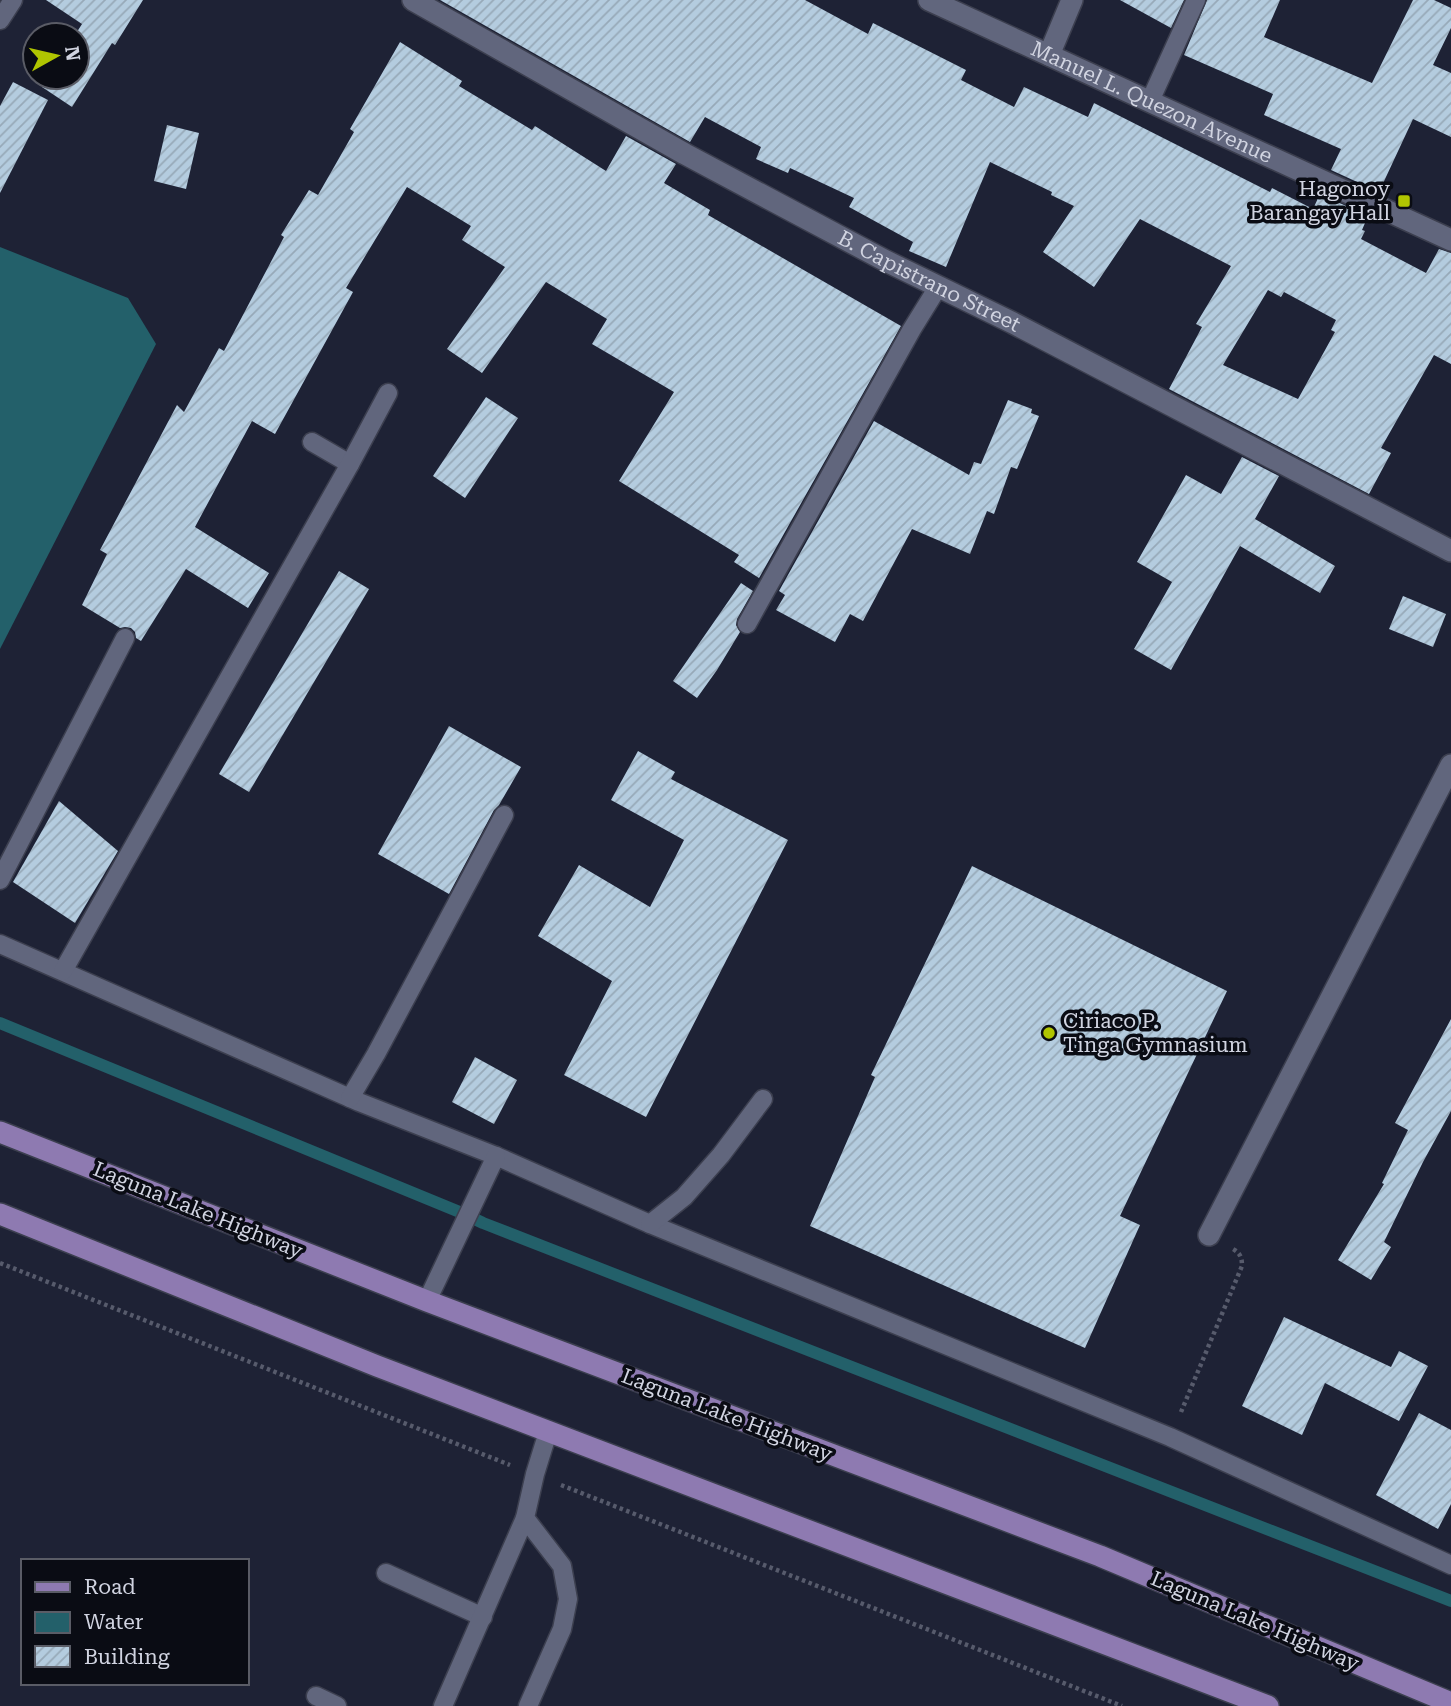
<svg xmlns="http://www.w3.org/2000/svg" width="1451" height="1706" viewBox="0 0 1451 1706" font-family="'Roboto Serif',serif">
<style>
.water{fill:#23606a}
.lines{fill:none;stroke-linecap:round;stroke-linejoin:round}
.stream{stroke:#23606a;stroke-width:12}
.building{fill:url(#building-hatch);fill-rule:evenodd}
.lane-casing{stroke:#3c3f4f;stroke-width:21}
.street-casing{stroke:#3c3f4f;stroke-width:24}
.secondary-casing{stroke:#3c3f4f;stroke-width:24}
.primary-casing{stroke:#3c3f4f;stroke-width:24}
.path{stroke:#575b6c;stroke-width:4.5;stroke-dasharray:3.5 3.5;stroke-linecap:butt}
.lane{stroke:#61667d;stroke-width:18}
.street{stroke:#61667d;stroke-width:21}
.secondary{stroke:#61667d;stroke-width:21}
.primary{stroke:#8e7ab1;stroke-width:21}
.poi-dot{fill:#b0c501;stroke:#0a0c14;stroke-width:2.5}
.labels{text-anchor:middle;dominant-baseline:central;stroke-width:7;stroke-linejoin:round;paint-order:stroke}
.street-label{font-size:21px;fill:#d1d4e1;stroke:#0a0c14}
.poi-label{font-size:21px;fill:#d1d4e1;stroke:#0a0c14;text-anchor:end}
</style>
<defs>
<pattern id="building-hatch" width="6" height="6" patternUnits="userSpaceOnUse" patternTransform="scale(1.75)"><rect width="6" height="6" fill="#b4ccdf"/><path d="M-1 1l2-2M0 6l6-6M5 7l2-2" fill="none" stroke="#97a9b8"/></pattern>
</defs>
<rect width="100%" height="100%" fill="#1e2235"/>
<polygon class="water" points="0,247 128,298 156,344 0,649"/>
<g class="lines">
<polyline class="stream" points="0,1023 462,1213 483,1223 1451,1601"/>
</g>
<g class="building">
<polygon points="46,0 143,0 115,45 112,43 72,107 42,87 48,77 77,77 77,35 75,35 82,24"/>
<path d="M440,0H805L868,34L873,23L966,70L961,80L1014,107L1024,87L1088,117L1094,103L1270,192L1272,188L1313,209L1320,194L1368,216L1362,230L1365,231L1361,239L1426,273L1439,249L1451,253V364L1434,355L1381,448L1391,453L1369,494L1169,389L1202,327L1196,324L1231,266L1140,219L1094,287L1043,252L1074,206L1051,195L1052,192L990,162L946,267L909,251L913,242L849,207L854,198L790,168L788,173L756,159L761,147L705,117L690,142ZM1268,290L1281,297L1284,292L1336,320L1331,330L1335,332L1298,399L1223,365Z"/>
<polygon points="1120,0 1184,0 1171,28"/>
<polygon points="1207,0 1280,0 1264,37 1372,83 1413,0 1434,0 1451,8 1451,28 1433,65 1451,73 1451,137 1413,119 1379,192 1331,170 1341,149 1264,115 1273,94 1184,55"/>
<polygon points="400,42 462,81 459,86 532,130 535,126 606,171 626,136 676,164 664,183 710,210 708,215 901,326 759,578 734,562 739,555 619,481 674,392 592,344 607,319 546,282 482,373 447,349 505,267 462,240 471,226 407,187 346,288 353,292 275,434 252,421 195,527 269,573 248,608 186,569 141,641 136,638 135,632 131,628 125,627 120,628 82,605 107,554 100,550 177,405 184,412 219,348 224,351 284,237 281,235 309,190 318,195 354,132 350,129"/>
<polygon points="13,82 48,100 0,193 0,106"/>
<polygon points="167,125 199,133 186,189 154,181"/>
<polygon points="486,397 518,418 465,498 433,476"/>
<polygon points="1008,400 1032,409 1031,413 1039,416 1017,469 1011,467 994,514 987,511 970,554 912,529 863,621 850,614 835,642 776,610 785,595 779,591 874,421 969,475 974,462 981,464"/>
<polygon points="1242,457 1279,476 1255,519 1335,566 1320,593 1240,546 1171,670 1134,649 1172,582 1137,562 1186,475 1221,494"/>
<polygon points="339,571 369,589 249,792 219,774"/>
<polygon points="741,583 753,591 737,619 736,625 740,632 717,670 697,698 673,681"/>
<polygon points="1403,596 1446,614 1433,647 1389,629"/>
<polygon points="449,726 521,767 499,805 494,810 449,894 378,854"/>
<polygon points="638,751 675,772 671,779 788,840 646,1117 564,1075 612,981 538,936 579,865 650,907 684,840 611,800"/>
<polygon points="59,801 118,851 75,923 13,882"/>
<polygon points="972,866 1227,991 1120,1216 1140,1225 1085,1348 810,1226 875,1077 871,1075"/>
<polygon points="1451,1019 1451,1111 1423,1162 1384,1242 1391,1247 1371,1280 1338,1260 1384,1184 1382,1183 1408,1130 1395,1123"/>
<polygon points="475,1057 517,1080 494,1124 452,1102"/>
<polygon points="1284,1317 1391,1367 1399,1351 1428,1366 1399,1421 1325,1383 1302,1435 1242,1406"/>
<polygon points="1419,1413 1451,1430 1451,1504 1438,1529 1376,1495"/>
</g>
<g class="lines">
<defs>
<g id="lane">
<polyline points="0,20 13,0"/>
<polyline points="1150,101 1196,0"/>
<polyline points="312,442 350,464"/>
<polyline points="747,624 912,329 938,287"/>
<polyline points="0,880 125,638"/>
<polyline points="0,944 359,1102 496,1156 650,1224 1170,1437 1451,1565"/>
<polyline points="63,971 350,464 388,393"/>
<polyline points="350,1098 376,1054 504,815"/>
<polyline points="650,1224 684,1197 721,1155 763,1099"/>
<polyline points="427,1301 496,1156"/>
<polyline points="386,1573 483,1617"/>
<polyline points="316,1696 337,1706"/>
<polyline points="443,1706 525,1518"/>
<polyline points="528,1706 562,1629 568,1599 562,1566 525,1518 535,1474 548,1432"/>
</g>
<g id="street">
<path id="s1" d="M413,0L685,154L886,261L1013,323L1451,551"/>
<polyline points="1209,1235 1451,765"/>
</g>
<g id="secondary">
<path id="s2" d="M929,0L1451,240"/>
<polyline points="1049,55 1072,0"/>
</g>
<g id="primary">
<polyline points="0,1132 427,1301 1100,1556 1451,1703"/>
<polyline points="0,1214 377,1366 1268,1706"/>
</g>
</defs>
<use href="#lane" class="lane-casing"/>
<use href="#street" class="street-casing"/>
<use href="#secondary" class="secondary-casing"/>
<use href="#primary" class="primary-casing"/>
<g class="path">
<polyline points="0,1263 510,1465"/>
<path d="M1181,1412L1242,1266C1242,1257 1240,1253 1233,1249"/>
<polyline points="561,1485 1122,1706"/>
</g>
<use href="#lane" class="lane"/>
<use href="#street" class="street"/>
<use href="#secondary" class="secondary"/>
<use href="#primary" class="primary"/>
</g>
<g class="poi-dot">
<rect x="1397" y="194" width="14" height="14" rx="3.5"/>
<circle cx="1049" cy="1033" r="7"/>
</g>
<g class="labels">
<g class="street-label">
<text stroke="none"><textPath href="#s2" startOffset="245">Manuel L. Quezon Avenue</textPath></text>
<text stroke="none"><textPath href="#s1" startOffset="588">B. Capistrano Street</textPath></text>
<text transform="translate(198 1210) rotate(22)">Laguna Lake Highway</text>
<text transform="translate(727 1415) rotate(21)">Laguna Lake Highway</text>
<text transform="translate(1255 1621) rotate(23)">Laguna Lake Highway</text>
</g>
<g class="poi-label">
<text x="1390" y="189">Hagonoy<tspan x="1390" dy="24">Barangay Hall</tspan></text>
<text x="1063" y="1021" text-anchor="start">Ciriaco P.<tspan x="1063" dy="24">Tinga Gymnasium</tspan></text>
</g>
</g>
<rect x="21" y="1559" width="228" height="126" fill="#0a0c14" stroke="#5a5c66" stroke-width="2"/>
<rect x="35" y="1582" width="35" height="10" fill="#8e7ab1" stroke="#5a5c66" stroke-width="2"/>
<text x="84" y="1594" font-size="21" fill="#d1d4e1">Road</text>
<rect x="35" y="1612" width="35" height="21" fill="#23606a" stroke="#5a5c66" stroke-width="2"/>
<text x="84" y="1629" font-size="21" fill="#d1d4e1">Water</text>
<rect x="35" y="1646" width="35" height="21" fill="url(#building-hatch)" stroke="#5a5c66" stroke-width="2"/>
<text x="84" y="1664" font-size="21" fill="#d1d4e1">Building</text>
<g transform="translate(56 56) rotate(82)"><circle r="33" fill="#0a0c14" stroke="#5a5c66" stroke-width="2"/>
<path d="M0-5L12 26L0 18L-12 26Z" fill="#b0c501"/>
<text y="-10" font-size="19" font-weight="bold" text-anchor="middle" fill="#d1d4e1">N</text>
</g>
</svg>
